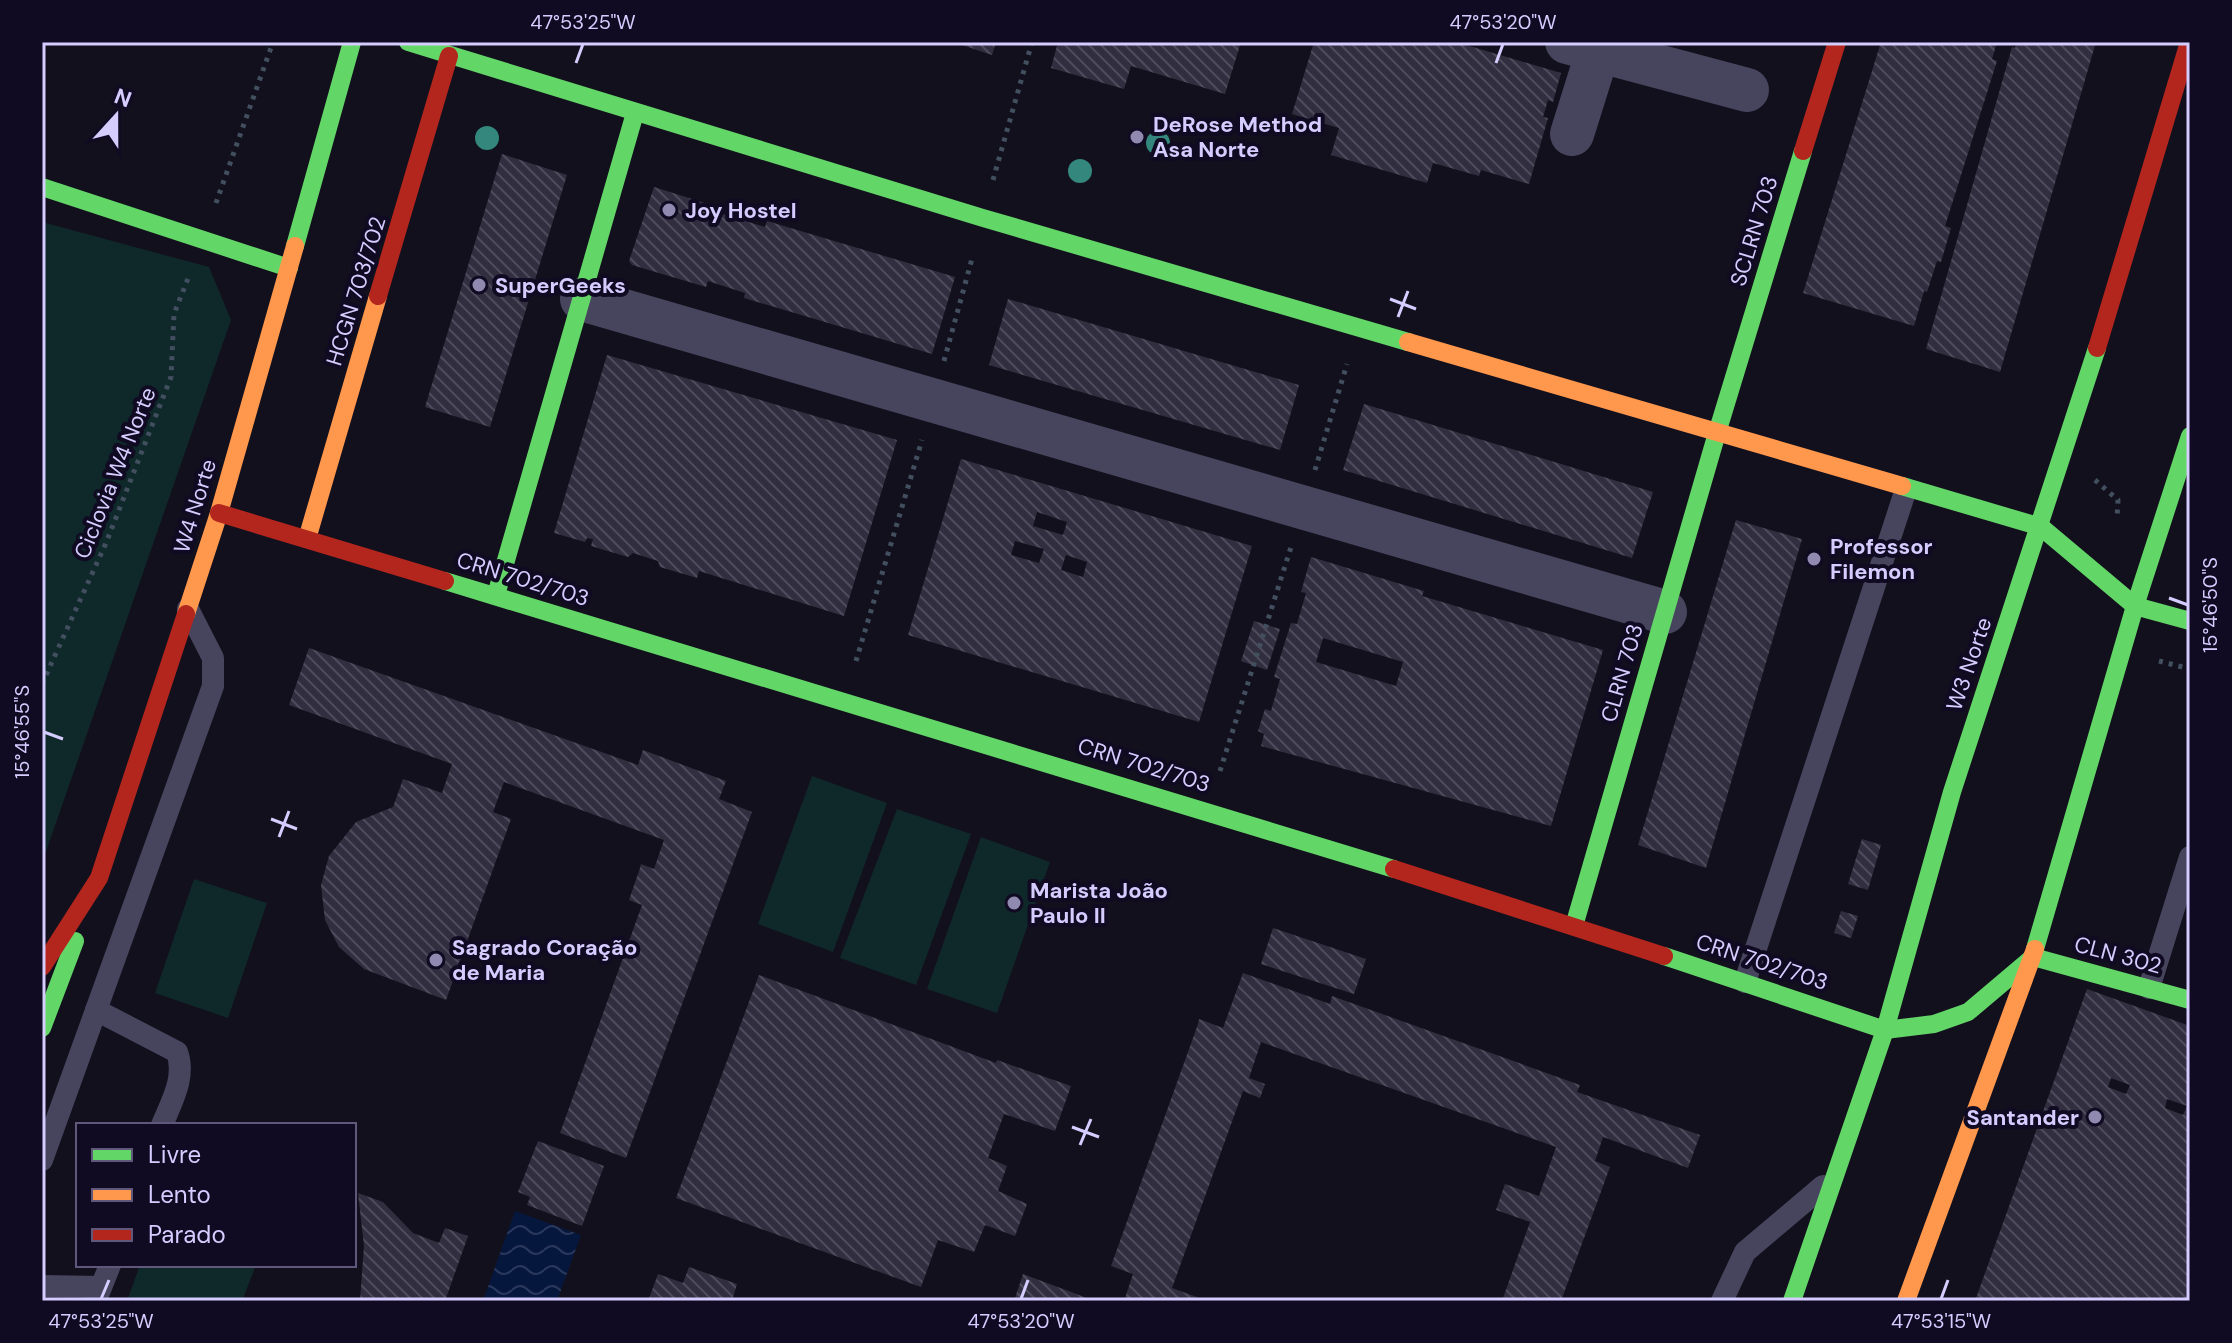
<svg xmlns="http://www.w3.org/2000/svg" width="2232" height="1343" viewBox="0 0 2232 1343" font-family="'DM Sans',sans-serif">
<style>
.green{fill:#0f282a}
.water{fill:url(#water-waves)}
.building{fill:url(#building-back-hatch);fill-rule:evenodd}
.lines{fill:none;stroke-linecap:round;stroke-linejoin:round}
.path{stroke:#414f5f;stroke-width:5;stroke-dasharray:4 6;stroke-linecap:butt}
.lane{stroke:#47445e;stroke-width:22}
.street{stroke:#47445e;stroke-width:44}
.fast{stroke:#63d668;stroke-width:18}
.slow{stroke:#ff974d;stroke-width:18}
.jam{stroke:#b3261e;stroke-width:18}
.tree{fill:#33877c}
.ticks{fill:none;stroke:#d5ccff;stroke-width:3}
.poi-dot{fill:#918ab0;stroke:#100b22;stroke-width:3}
.labels{text-anchor:middle;dominant-baseline:central;stroke-width:8;stroke-linejoin:round;paint-order:stroke}
.poi-label{font-size:22px;font-weight:bold;fill:#d5ccff;stroke:#100b22;text-anchor:start}
.street-label{font-size:22px;fill:#d5ccff;stroke:#100b22}
.neatline{fill:none;stroke:#d5ccff;stroke-width:3}
.ticks-label{font-size:20px;text-anchor:middle;fill:#d5ccff}
</style>
<defs>
<pattern id="water-waves" width="16" height="10" patternUnits="userSpaceOnUse" patternTransform="scale(2)"><rect width="16" height="10" fill="#06173e"/><path d="M0 5q4-4 8 0t8 0" fill="none" stroke="#29385b"/></pattern>
<pattern id="building-back-hatch" width="6" height="6" patternUnits="userSpaceOnUse" patternTransform="scale(2)"><rect width="6" height="6" fill="#312e3f"/><path d="M-1 5l2 2M0 0l6 6M5-1l2 2" fill="none" stroke="#4e4b5c"/></pattern>
</defs>
<rect width="100%" height="100%" fill="#13101d"/>
<g class="green">
<polygon points="42,222 209,267 231,320 42,863"/>
<polygon points="812,776 887,803 833,952 758,924"/>
<polygon points="897,809 971,834 916,985 840,958"/>
<polygon points="981,837 1050,862 997,1013 927,989"/>
<polygon points="194,879 267,903 228,1018 155,993"/>
<polygon points="140,1265 256,1265 242,1301 127,1301"/>
</g>
<polygon class="water" points="515,1211 581,1235 557,1301 483,1301"/>
<g class="building">
<polygon points="953,42 996,42 992,55"/>
<polygon points="1058,42 1241,42 1225,94 1131,66 1124,89 1051,68"/>
<polygon points="1314,42 1456,42 1561,73 1553,102 1548,100 1543,117 1548,118 1529,184 1481,170 1479,176 1433,163 1427,183 1331,155 1339,128 1292,114"/>
<polygon points="1881,42 1997,42 1992,59 1997,61 1945,226 1951,228 1941,262 1937,261 1927,292 1924,291 1914,326 1803,293"/>
<polygon points="2017,42 2096,42 2000,372 1926,349 2012,47 2015,48"/>
<polygon points="502,154 567,175 490,427 425,407"/>
<polygon points="654,187 711,205 710,210 765,227 767,221 955,277 932,354 744,298 745,293 708,281 706,287 632,265 629,261"/>
<polygon points="1008,299 1299,385 1280,450 989,365"/>
<polygon points="607,355 897,440 844,616 699,571 697,578 660,567 658,561 633,553 628,557 591,546 593,539 587,538 585,542 554,533"/>
<polygon points="1364,404 1653,492 1632,558 1343,470"/>
<path d="M961,459L1252,546L1199,722L908,635ZM1037,512L1067,522L1063,535L1033,526ZM1015,541L1044,549L1039,563L1011,555ZM1066,555L1087,562L1083,577L1061,570Z"/>
<polygon points="1736,520 1802,539 1706,868 1638,845"/>
<path d="M1311,557L1424,591L1422,596L1603,650L1551,826L1261,746L1264,734L1258,731L1265,709L1271,711L1280,679L1274,677L1291,623L1297,624L1306,593L1301,592ZM1323,638L1403,662L1396,686L1316,662Z"/>
<polygon points="1254,621 1280,629 1267,670 1241,661"/>
<polygon points="309,648 638,765 643,750 726,781 719,799 752,812 626,1158 560,1133 642,905 629,900 640,868 641,864 654,869 664,840 504,782 493,812 511,819 446,1000 364,969 339,947 325,920 321,885 329,856 356,822 393,807 403,779 442,793 452,764 289,705"/>
<polygon points="1862,839 1881,845 1868,890 1848,884"/>
<polygon points="1841,911 1858,916 1851,938 1834,933"/>
<polygon points="1273,928 1366,959 1354,994 1261,964"/>
<polygon points="1243,973 1330,1004 1332,996 1580,1085 1577,1092 1700,1135 1688,1168 1603,1137 1595,1161 1610,1167 1561,1301 1502,1301 1530,1222 1496,1210 1505,1184 1539,1196 1556,1147 1261,1042 1249,1078 1265,1084 1260,1098 1243,1091 1172,1288 1208,1301 1124,1301 1133,1274 1111,1266 1198,1024 1199,1019 1223,1028"/>
<polygon points="759,975 996,1063 997,1060 1071,1086 1055,1131 1004,1114 988,1158 1007,1166 998,1191 1027,1204 1015,1236 985,1225 974,1252 938,1240 921,1287 676,1198"/>
<path d="M2087,989L2190,1026V1301H1975ZM2111,1078L2130,1085L2126,1094L2108,1087ZM2167,1099L2187,1106L2183,1115L2165,1108Z"/>
<polygon points="538,1141 604,1166 582,1226 527,1205 530,1197 518,1192"/>
<polygon points="358,1193 383,1202 413,1233 439,1243 445,1228 468,1236 445,1301 360,1301 364,1246"/>
<polygon points="689,1267 737,1284 732,1301 648,1301 658,1274 683,1283"/>
<polygon points="1023,1274 1095,1301 1014,1301"/>
</g>
<g class="lines">
<g class="path">
<polyline points="993,180 1032,42"/>
<polyline points="216,203 273,42"/>
<polyline points="944,361 973,255"/>
<polyline points="1315,470 1347,364"/>
<polyline points="2095,480 2118,500 2117,518"/>
<polyline points="856,661 922,440"/>
<polyline points="2159,661 2190,669"/>
<polyline points="42,684 106,543 171,377 174,314 189,276"/>
<polyline points="1220,771 1292,544"/>
</g>
<g class="lane">
<polyline points="1745,982 1906,489"/>
<polyline points="2149,988 2190,857"/>
<path d="M96,1010L177,1052C186,1077 172,1101 162,1125"/>
<polyline points="42,1160 213,686 213,658 188,609"/>
<polyline points="42,1286 101,1287"/>
<polyline points="96,1300 110,1265"/>
<polyline points="1722,1301 1745,1252 1823,1186"/>
</g>
<g class="street">
<polyline points="1567,42 1747,90"/>
<polyline points="1572,134 1598,51"/>
<polyline points="582,299 1665,612"/>
</g>
<g class="fast">
<polyline points="408,42 983,218 1408,342"/>
<polyline points="42,187 289,268"/>
<polyline points="295,246 352,42"/>
<polyline points="1902,486 2041,527 2135,606 2190,621"/>
<polyline points="445,581 1394,869"/>
<polyline points="496,595 635,113"/>
<polyline points="1574,926 1717,433 1803,151"/>
<polyline points="2035,949 2135,606 2190,436"/>
<polyline points="1664,956 1885,1030 1934,1024 1968,1012 2033,957 2190,1000"/>
<polyline points="42,1028 75,941"/>
<polyline points="1792,1301 1885,1030 1952,792 2097,348"/>
</g>
<g class="slow">
<polyline points="1408,342 1902,486"/>
<polyline points="307,539 378,296"/>
<polyline points="186,614 219,513 295,246"/>
<polyline points="1906,1301 2035,949"/>
</g>
<g class="jam">
<polyline points="1803,151 1837,42"/>
<polyline points="378,296 449,56"/>
<polyline points="2097,348 2189,42"/>
<polyline points="219,513 445,581"/>
<polyline points="1394,869 1664,956"/>
<polyline points="42,967 99,878 186,614"/>
</g>
</g>
<g class="tree">
<circle cx="487" cy="138" r="12"/>
<circle cx="1158" cy="143" r="12"/>
<circle cx="1080" cy="171" r="12"/>
</g>
<path class="ticks" d="M576,63L583,44M1496,63L1503,44M1390,299L1416,309M1398,317L1408,291M2169,598L2188,605M44,732L63,739M271,819L297,829M279,837L289,811M1072,1127L1099,1137M1080,1145L1091,1119M101,1299L109,1280M1021,1299L1028,1280M1941,1299L1948,1280"/>
<g class="poi-dot">
<circle cx="1137" cy="137" r="8"/>
<circle cx="669" cy="210" r="8"/>
<circle cx="479" cy="285" r="8"/>
<circle cx="1814" cy="559" r="8"/>
<circle cx="1014" cy="903" r="8"/>
<circle cx="436" cy="960" r="8"/>
<circle cx="2095" cy="1117" r="8"/>
</g>
<g class="labels">
<g class="poi-label">
<text x="1153" y="124">DeRose Method<tspan x="1153" dy="25">Asa Norte</tspan></text>
<text x="685" y="210">Joy Hostel</text>
<text x="495" y="285">SuperGeeks</text>
<text x="1830" y="546">Professor<tspan x="1830" dy="25">Filemon</tspan></text>
<text x="1030" y="890">Marista João<tspan x="1030" dy="25">Paulo II</tspan></text>
<text x="452" y="947">Sagrado Coração<tspan x="452" dy="25">de Maria</tspan></text>
<text x="2079" y="1117" text-anchor="end">Santander</text>
</g>
<g class="street-label">
<text transform="translate(1754 231) rotate(-73)">SCLRN 703</text>
<text transform="translate(356 291) rotate(-73)">HCGN 703/702</text>
<text transform="translate(115 473) rotate(-68)">Ciclovia W4 Norte</text>
<text transform="translate(195 506) rotate(-73)">W4 Norte</text>
<text transform="translate(523 579) rotate(17)">CRN 702/703</text>
<text transform="translate(1969 664) rotate(-71)">W3 Norte</text>
<text transform="translate(1622 673) rotate(-74)">CLRN 703</text>
<text transform="translate(1144 765) rotate(17)">CRN 702/703</text>
<text transform="translate(2118 955) rotate(15)">CLN 302</text>
<text transform="translate(1762 962) rotate(18)">CRN 702/703</text>
</g>
</g>
<rect width="2232" height="1343" fill="none" stroke="#100b22" stroke-width="88"/>
<rect x="76" y="1123" width="280" height="144" fill="#100b22" stroke="#5f587a" stroke-width="2"/>
<rect x="92" y="1149" width="40" height="12" fill="#63d668" stroke="#5f587a" stroke-width="2"/>
<text x="148" y="1163" font-size="24" fill="#d5ccff">Livre</text>
<rect x="92" y="1189" width="40" height="12" fill="#ff974d" stroke="#5f587a" stroke-width="2"/>
<text x="148" y="1203" font-size="24" fill="#d5ccff">Lento</text>
<rect x="92" y="1229" width="40" height="12" fill="#b3261e" stroke="#5f587a" stroke-width="2"/>
<text x="148" y="1243" font-size="24" fill="#d5ccff">Parado</text>
<g transform="translate(116 116) rotate(21)" stroke="#100b22" stroke-width="6" paint-order="stroke">
<path d="M0-6L14 30L0 20L-14 30Z" fill="#d5ccff"/>
<text y="-12" font-size="22" font-weight="bold" text-anchor="middle" fill="#d5ccff">N</text>
</g>
<rect x="44" y="44" width="2144" height="1255" class="neatline"/>
<g class="ticks-label">
<text x="583" y="29">47°53'25"W</text>
<text x="1503" y="29">47°53'20"W</text>
<text transform="translate(2210 605) rotate(-90)" y="7">15°46'50"S</text>
<text transform="translate(22 732) rotate(-90)" y="7">15°46'55"S</text>
<text x="101" y="1328">47°53'25"W</text>
<text x="1021" y="1328">47°53'20"W</text>
<text x="1941" y="1328">47°53'15"W</text>
</g>
</svg>
